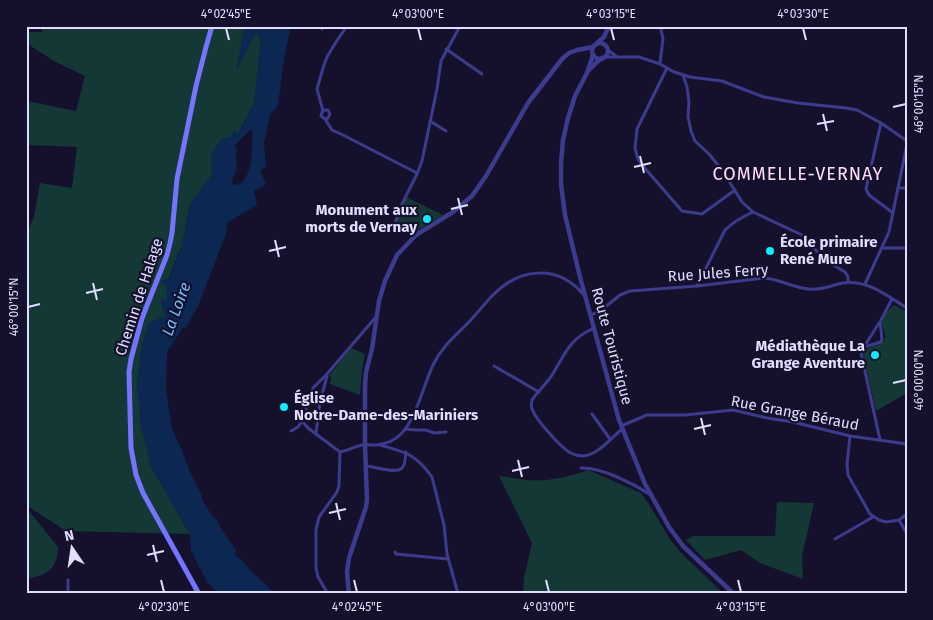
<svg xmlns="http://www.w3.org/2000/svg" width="933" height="620" viewBox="0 0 933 620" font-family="'Fira Sans',sans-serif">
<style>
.green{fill:#143835}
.water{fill:#0c2752;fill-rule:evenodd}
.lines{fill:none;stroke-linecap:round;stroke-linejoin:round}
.minor{stroke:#3c3b8d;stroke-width:3}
.tertiary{stroke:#3c3b8d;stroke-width:4.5}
.secondary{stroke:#7474ff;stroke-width:5}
.ticks{fill:none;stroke:#e0ddff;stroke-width:2}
.poi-dot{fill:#09edff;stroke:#15112d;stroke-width:2}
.labels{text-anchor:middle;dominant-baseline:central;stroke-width:4.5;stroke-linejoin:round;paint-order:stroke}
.poi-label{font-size:15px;font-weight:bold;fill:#e0ddff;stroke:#15112d;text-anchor:end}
.street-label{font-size:15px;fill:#e0ddff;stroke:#15112d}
.water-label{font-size:16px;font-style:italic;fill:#6bbeff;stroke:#15112d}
.quarter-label{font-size:18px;letter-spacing:1px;fill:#ffdff4;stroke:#15112d}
.neatline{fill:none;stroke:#e0ddff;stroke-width:2}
.ticks-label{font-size:12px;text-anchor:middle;fill:#e0ddff}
</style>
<rect width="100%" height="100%" fill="#15112d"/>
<g class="green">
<polygon points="42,26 245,26 237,69 256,32 261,41 254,103 238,134 230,137 211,154 212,175 190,204 182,245 166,285 168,298 167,299 162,299 166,317 149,323 143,343 140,358 151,466 190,534 66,531 26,505 26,234 34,217 40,183 72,188 77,147 28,145 26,161 26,101 76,111 85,76 54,61 26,43 26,32 42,32"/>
<polygon points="406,197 443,215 415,232 397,224 400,211"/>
<path d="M894,305L907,312V393L876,411L863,354C867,343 882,349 885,338C886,333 882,327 882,322C883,316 890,308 894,305Z"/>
<polygon points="351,348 365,354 362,370 360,395 330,384 331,377 329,376"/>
<path d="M588,470L641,493L649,504L671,541L682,554L724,594H523L524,578L532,543L499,476C508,477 517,479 526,480C547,482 568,477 588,470Z"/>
<polygon points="777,502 814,503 802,556 803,579 760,563 741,550 705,560 686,540 693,536 775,536"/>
<path d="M26,507L58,547C57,570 48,574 27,579Z"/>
</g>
<path class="water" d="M245,26H291L284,59L278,105L270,115L264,144L266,167L260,170L266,184L254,191L257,205L228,222L226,234L198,306L185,329L183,327L167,352L166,389L171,424L175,436L181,448L190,472L202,496V499L212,516L218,521L221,529L236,550L235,555L242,560L254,574L276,594H220L208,584L191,551L190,534L151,467L141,427L137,383L140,358L143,343L149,323L153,320L157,321V315L162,318L165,317L161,304L162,299H167V291L166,285L162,284V280L169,279L182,245L190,204L212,175L211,154L222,138L230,137L234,131L238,134L254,103L261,41L256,32L236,71ZM252,128C253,142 253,175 241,183C239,184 235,185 233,185L232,180L237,169L236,158L237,149L234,146Z"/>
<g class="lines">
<g class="minor">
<polyline points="322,29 323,26"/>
<polyline points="446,49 482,74"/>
<polyline points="608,50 616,56"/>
<polyline points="605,57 639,57 660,64 674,72 690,77 722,81 764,97 798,103 846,108 857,110 881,123 907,141"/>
<polyline points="660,63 663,39 661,29"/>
<polyline points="667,68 637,129 635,148 638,159 643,166 682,211 702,214 735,190"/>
<polyline points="683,75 687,87 689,101 688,117 691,131 695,141 709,154 722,170 742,202 753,212 802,235 825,260 845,272 848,277 848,282"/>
<polyline points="323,111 317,89 323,68 327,57 336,42 347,26"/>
<polyline points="325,119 328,118 330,114 328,110 325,110 322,112 321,116 325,119 332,130 343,135 417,173"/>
<polyline points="430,121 446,131"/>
<polyline points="881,123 866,189 869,195 893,213"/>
<polyline points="898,188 907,188"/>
<polyline points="416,235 395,225 399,210 417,174 422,161 437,89 441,61 460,26"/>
<polyline points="882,248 907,248"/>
<polyline points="865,284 889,232 907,144"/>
<path d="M697,286L725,230C733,222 742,217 753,212"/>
<path d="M590,315L599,312L620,295L630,291L697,286L764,278C780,279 793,288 809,289C821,291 832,285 843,283C867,279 887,296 907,308"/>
<path d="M594,328C566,341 565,356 550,378C544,386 537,392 532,400C531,404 531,408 533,411C537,421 560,446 569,452C574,455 579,456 584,456C599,454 611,438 622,429"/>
<polyline points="864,347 879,323"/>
<polyline points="494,366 539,392"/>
<polyline points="592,414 610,439"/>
<path d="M302,421L308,428L340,452C346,451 352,448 358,446C364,444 371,445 377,445C385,444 395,440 401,434C416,419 424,384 433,365C441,348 454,337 467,324C476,315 484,304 493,295C519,268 557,264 583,294"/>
<polyline points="621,426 647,415 685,415 733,410 767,418 793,422 850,436 907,444"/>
<polyline points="405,429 416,430 426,430 434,433 446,432"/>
<polyline points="291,431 298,427 302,421 313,388 327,374 375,318"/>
<polyline points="316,433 320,402 327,376"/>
<polyline points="850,436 847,464 848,475 870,514 879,520 886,522 899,520 907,514"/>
<polyline points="880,440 861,353 864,347 881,342 882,339 880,322 892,299"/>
<path d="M380,445C405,452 416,454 432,477L444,525L447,554L458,594"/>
<path d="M367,466C374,467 397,474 402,468C406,464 405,457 406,452"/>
<path d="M581,468C601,467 634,484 651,495"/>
<polyline points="899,520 907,534"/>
<polyline points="835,539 873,517"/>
<polyline points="395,552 396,554 448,559"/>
<polyline points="68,580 68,594"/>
<polyline points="328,594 318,577 316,568 316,530 319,517 337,492 339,486 340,452"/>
</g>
<g class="tertiary">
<polyline points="597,43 604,37 609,26"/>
<circle cx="600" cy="51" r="8"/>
<polyline points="593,55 587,73 575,96 568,118 563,140 561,164 561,184 565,215 580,277 619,420 645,484 669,527 683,546 734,594"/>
<polyline points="589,70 597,62 602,58"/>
<polyline points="349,594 347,572 349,558 366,507 367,500 365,445 365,386 366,372 372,349 379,301 385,281 397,255 416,235 453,212 472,196 486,176 528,103 562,59 569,53 577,50 593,47"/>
</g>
<polyline class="secondary" points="199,594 143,493 136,475 131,448 129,372 131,359 142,318 167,255 170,243 172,233 177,179 196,86 206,47 212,26"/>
</g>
<path class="ticks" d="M226,28L229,40M418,28L421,40M611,28L614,40M803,28L806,40M893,107L906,104M823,114L827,131M817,124L834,121M640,156L644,173M634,167L651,163M458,198L462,215M451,209L468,205M275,240L279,257M269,251L286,247M93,283L97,300M86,293L103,289M28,307L40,304M893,383L906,380M701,418L705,435M694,429L711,425M518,460L522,477M512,471L529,467M336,503L340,520M329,513L346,509M153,545L157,562M147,555L164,551M161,580L164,592M354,580L357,592M546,580L549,592M738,580L741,592"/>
<g class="poi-dot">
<circle cx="427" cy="219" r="5"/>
<circle cx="770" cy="251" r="5"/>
<circle cx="875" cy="355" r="5"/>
<circle cx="284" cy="407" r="5"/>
</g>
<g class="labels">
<g class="poi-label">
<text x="417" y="210">Monument aux<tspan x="417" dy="17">morts de Vernay</tspan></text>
<text x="780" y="242" text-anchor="start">École primaire<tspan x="780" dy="17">René Mure</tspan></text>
<text x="865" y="346">Médiathèque La<tspan x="865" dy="17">Grange Aventure</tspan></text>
<text x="294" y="398" text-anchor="start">Église<tspan x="294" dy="17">Notre-Dame-des-Mariniers</tspan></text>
</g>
<g class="street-label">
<text transform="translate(718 273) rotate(-4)">Rue Jules Ferry</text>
<text transform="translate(139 297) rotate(-72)">Chemin de Halage</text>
<text transform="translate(612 346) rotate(75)">Route Touristique</text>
<text transform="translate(795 413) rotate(11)">Rue Grange Béraud</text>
</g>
<g class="water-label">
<text transform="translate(176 309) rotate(-70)">La Loire</text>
</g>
<g class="quarter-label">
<text x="798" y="174">COMMELLE-VERNAY</text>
</g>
</g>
<rect width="933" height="620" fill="none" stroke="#15112d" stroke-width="55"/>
<g transform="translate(72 548) rotate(347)" stroke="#15112d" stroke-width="4" paint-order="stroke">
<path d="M0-4L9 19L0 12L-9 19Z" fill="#e0ddff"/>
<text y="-8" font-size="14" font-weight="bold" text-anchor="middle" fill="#e0ddff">N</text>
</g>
<rect x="28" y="28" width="878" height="564" class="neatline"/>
<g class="ticks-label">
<text x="226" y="18">4°02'45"E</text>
<text x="418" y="18">4°03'00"E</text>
<text x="611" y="18">4°03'15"E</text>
<text x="803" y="18">4°03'30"E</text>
<text transform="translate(919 104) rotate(-90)" y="4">46°00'15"N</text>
<text transform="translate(14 307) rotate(-90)" y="4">46°00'15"N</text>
<text transform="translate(919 380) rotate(-90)" y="4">46°00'00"N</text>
<text x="164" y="611">4°02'30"E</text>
<text x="357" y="611">4°02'45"E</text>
<text x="549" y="611">4°03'00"E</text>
<text x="741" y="611">4°03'15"E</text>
</g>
</svg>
